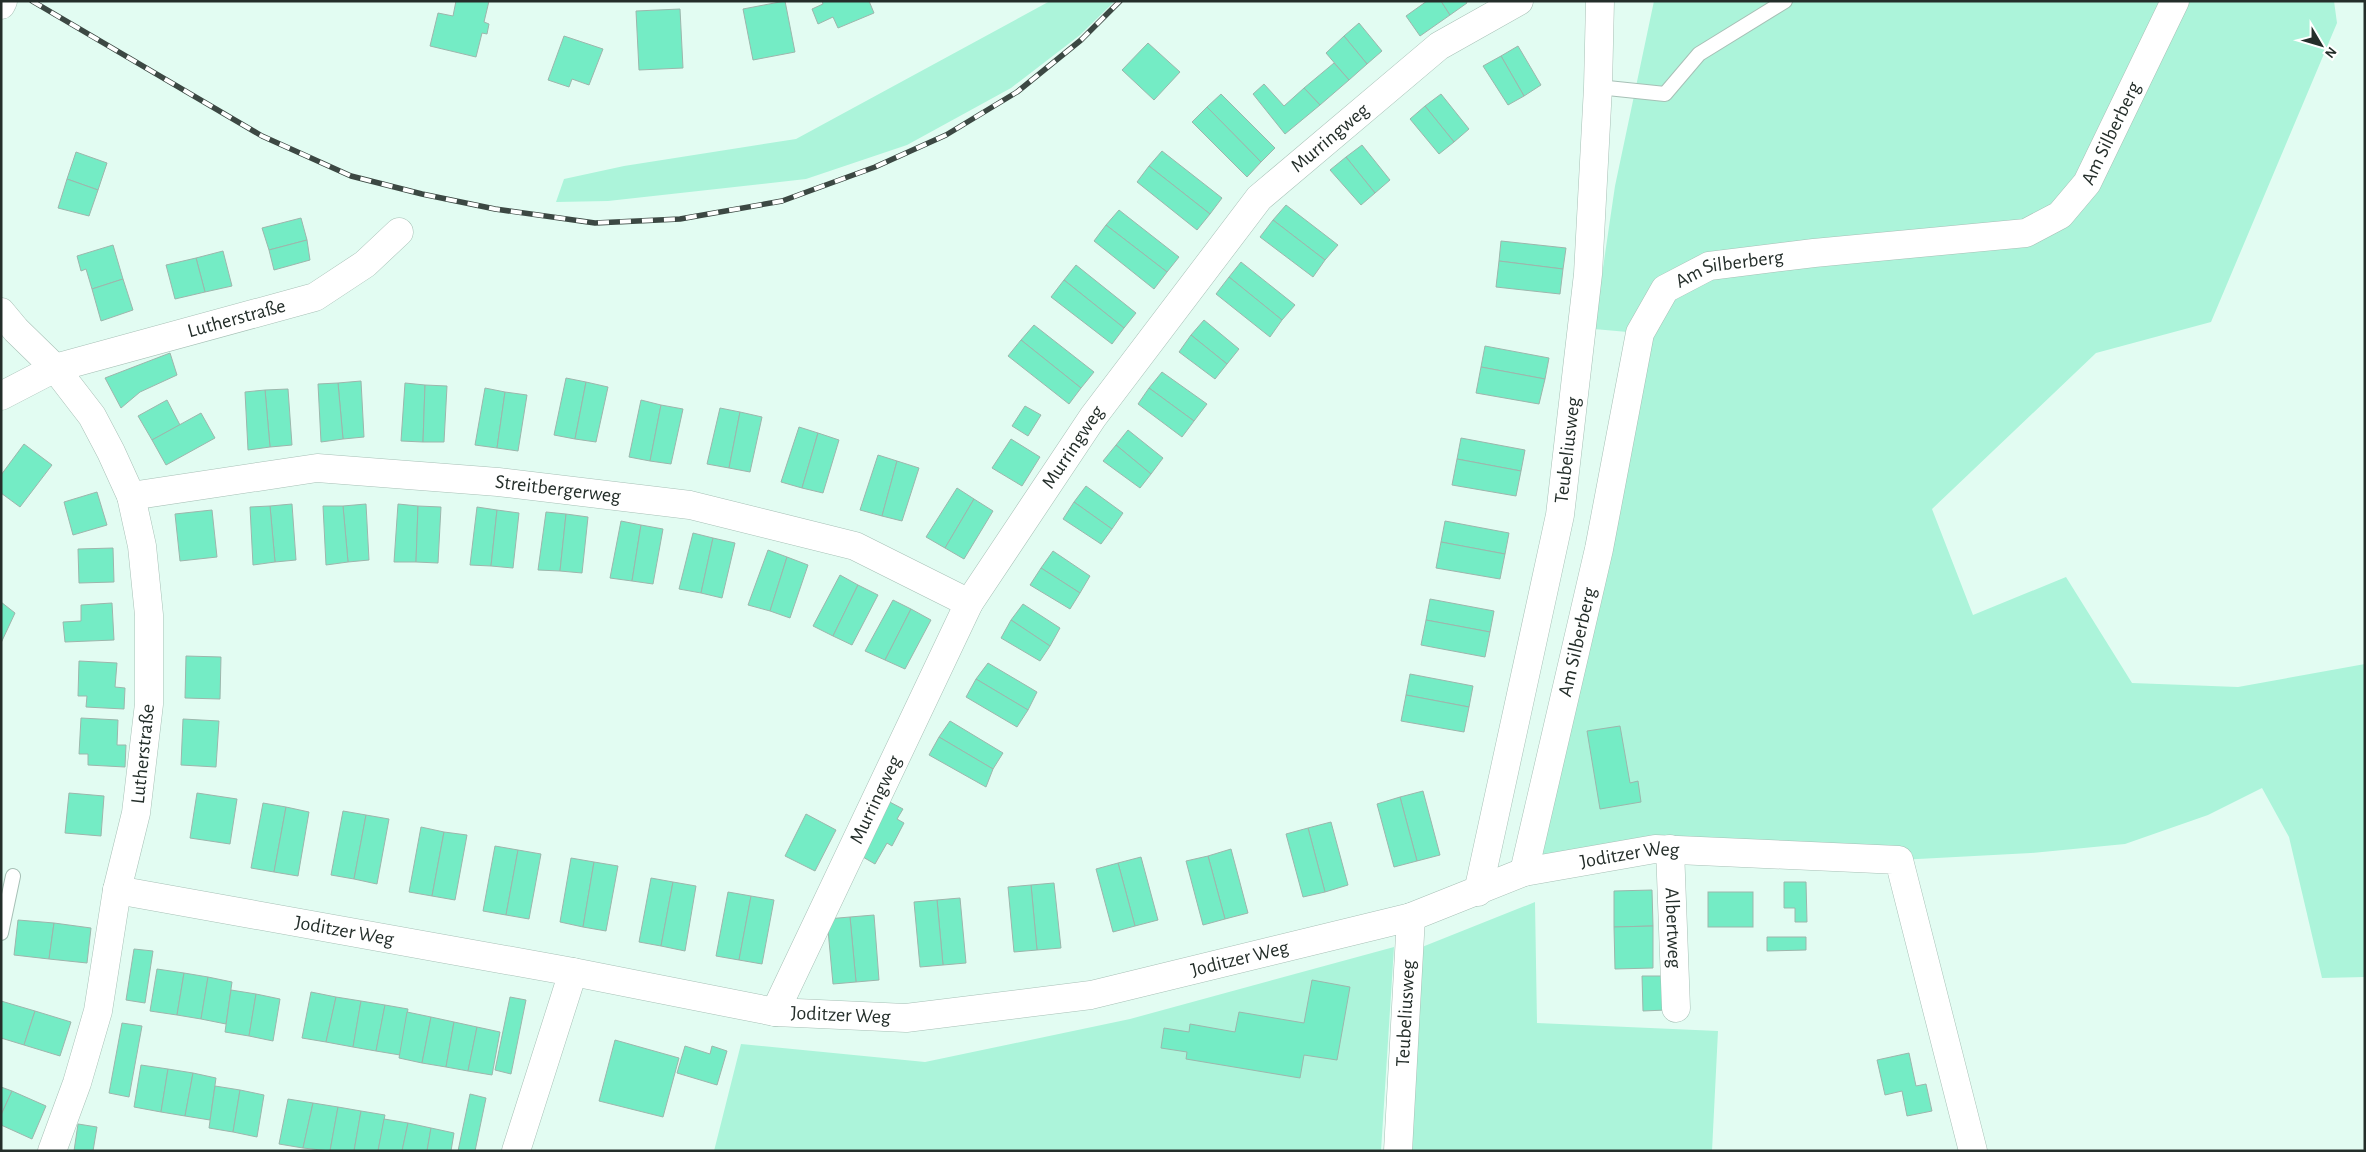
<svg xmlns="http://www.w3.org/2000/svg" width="2366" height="1152" viewBox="0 0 2366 1152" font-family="'Alegreya Sans',sans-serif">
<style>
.green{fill:#acf4da}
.building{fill:#74ecc5;stroke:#9db6ac}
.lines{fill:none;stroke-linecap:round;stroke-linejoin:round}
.lane-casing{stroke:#a7c0b6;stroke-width:16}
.street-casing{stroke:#a7c0b6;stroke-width:29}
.lane{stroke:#fff;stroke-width:14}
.street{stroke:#fff;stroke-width:28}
.rail-casing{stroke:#3c4843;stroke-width:5.5}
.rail{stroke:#fff;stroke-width:4;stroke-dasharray:11;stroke-linecap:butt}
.labels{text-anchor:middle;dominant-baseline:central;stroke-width:4.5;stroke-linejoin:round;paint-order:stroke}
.street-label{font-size:20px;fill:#242e2a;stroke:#fff}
</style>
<rect width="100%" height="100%" fill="#e2fcf2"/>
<g class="green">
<polygon points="1050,1 1115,1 1080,35 1011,88 907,145 806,179 608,201 556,202 564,179 624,166 796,139"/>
<polygon points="1654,1 2334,1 2337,23 2211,322 2096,353 1932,509 1973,615 2066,577 2132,683 2238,687 2365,664 2365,977 2322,978 2289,837 2262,788 2208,815 2125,844 2031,853 1899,860 1670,849 1524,872 1639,333 1594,329 1615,186"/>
<polygon points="1535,902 1537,1023 1718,1031 1712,1151 1412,1151 1417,949"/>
<polygon points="1394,947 1381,1151 714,1151 741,1044 925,1062 1130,1019"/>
</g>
<g class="building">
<polygon points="456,1 489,1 484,22 489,24 487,34 482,33 476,57 430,46 438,13 453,16"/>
<polygon points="785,1 795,52 753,60 743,9"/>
<polygon points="822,1 869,1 874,13 838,28 833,17 818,24 812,9 823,4"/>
<polygon points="1427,1 1441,1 1450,15 1420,36 1406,16"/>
<polygon points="1441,1 1466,1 1467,3 1450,15"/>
<polygon points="680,9 683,68 639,70 636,11"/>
<polygon points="1359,23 1382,51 1367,64 1344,36"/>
<polygon points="564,36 603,49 589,85 572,79 569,87 548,80"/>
<polygon points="1344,36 1367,64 1349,80 1326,53"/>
<polygon points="1148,43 1180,72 1154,100 1122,70"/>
<polygon points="1518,46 1541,85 1524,96 1501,56"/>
<polygon points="1501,56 1524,96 1508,105 1483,66"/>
<polygon points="1334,63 1349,80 1320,105 1304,88"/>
<polygon points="1264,84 1284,106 1304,88 1320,105 1285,134 1253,94"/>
<polygon points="1221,94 1275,148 1261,162 1207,107"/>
<polygon points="1441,94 1469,129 1454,142 1425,106"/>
<polygon points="1425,106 1454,142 1439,154 1410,119"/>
<polygon points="1207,107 1261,162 1247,177 1192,122"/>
<polygon points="1362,145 1390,180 1375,193 1346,157"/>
<polygon points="1162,151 1222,198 1210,214 1149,166"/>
<polygon points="76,152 107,163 98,190 67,179"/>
<polygon points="1346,157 1375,193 1361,205 1330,170"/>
<polygon points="1149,166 1210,214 1197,230 1137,182"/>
<polygon points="67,179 98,190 89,216 58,208"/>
<polygon points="1286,205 1338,245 1325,260 1273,220"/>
<polygon points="1119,210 1179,257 1167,272 1106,225"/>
<polygon points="301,218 307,240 269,250 262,228"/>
<polygon points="1273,220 1325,260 1313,277 1260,237"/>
<polygon points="1106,225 1167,272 1154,289 1094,241"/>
<polygon points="307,240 310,260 274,270 269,250"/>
<polygon points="1501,241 1566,248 1563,269 1499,261"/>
<polygon points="113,245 123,279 92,289 86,269 81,271 77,256"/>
<polygon points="223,251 232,286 205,292 196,258"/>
<polygon points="196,258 205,292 175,299 166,265"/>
<polygon points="1499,261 1563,269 1560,294 1496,287"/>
<polygon points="1241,262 1295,305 1282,320 1229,277"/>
<polygon points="1076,265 1136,313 1124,328 1064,280"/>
<polygon points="1229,277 1282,320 1270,337 1216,294"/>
<polygon points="123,279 133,310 101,321 92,289"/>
<polygon points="1064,280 1124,328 1112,344 1051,297"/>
<polygon points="1204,320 1239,349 1227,364 1191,335"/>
<polygon points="1034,325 1094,372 1081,388 1021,340"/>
<polygon points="1191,335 1227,364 1215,379 1179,352"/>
<polygon points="1021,340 1081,388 1069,404 1008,356"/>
<polygon points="1485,346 1549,358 1545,379 1481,367"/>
<polygon points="170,353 177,375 140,392 121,408 105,378"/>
<polygon points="1481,367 1545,379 1539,404 1476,393"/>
<polygon points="1162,372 1207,404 1194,421 1149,388"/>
<polygon points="566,378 586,382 575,439 554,435"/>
<polygon points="361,381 364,437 343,439 338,383"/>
<polygon points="586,382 608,387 596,442 575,439"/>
<polygon points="338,383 343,439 321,442 318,384"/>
<polygon points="405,383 425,385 423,442 401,441"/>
<polygon points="425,385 447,386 444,442 423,442"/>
<polygon points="485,388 505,392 497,448 475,445"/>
<polygon points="1149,388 1194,421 1182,437 1138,404"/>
<polygon points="288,389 292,445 270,447 265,390"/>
<polygon points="265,390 270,447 248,450 245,392"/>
<polygon points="505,392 527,395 518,451 497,448"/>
<polygon points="167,400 180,425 152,440 138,416"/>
<polygon points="641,400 661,405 650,461 629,457"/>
<polygon points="661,405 683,409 671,464 650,461"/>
<polygon points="1025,406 1041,415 1028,436 1012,426"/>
<polygon points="720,408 740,412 729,468 707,464"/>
<polygon points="740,412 762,417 750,472 729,468"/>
<polygon points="201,413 215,438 166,465 152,440"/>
<polygon points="799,427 818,433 802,488 781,482"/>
<polygon points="1128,430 1163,458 1151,474 1116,445"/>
<polygon points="818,433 839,440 823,493 802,488"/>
<polygon points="1461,438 1525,450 1521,471 1457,459"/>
<polygon points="1011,439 1040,457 1022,486 992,468"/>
<polygon points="24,444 52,465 20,507 1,493 1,475"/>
<polygon points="1116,445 1151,474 1140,488 1103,461"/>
<polygon points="878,455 897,461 882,516 860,510"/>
<polygon points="1457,459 1521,471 1516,496 1452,485"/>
<polygon points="897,461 919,468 902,521 882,516"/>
<polygon points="1086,486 1123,513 1112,529 1074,502"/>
<polygon points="957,488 974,499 945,548 926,537"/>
<polygon points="97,492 107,525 73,535 64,502"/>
<polygon points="974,499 993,511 964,559 945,548"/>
<polygon points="1074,502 1112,529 1101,544 1063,519"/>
<polygon points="292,504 296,560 275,562 270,506"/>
<polygon points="366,504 369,560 348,562 343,506"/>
<polygon points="398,504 418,506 416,562 394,562"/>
<polygon points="270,506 275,562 253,565 250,507"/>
<polygon points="323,506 343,506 348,562 326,565"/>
<polygon points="418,506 441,507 438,563 416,562"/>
<polygon points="477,507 497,510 491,566 470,565"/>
<polygon points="212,510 217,557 180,561 175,514"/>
<polygon points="497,510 519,513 513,568 491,566"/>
<polygon points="546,512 566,514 560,571 538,570"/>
<polygon points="566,514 588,517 582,573 560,571"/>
<polygon points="621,521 641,525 632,581 610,578"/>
<polygon points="1445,521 1509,533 1505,554 1441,542"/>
<polygon points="641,525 663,529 653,584 632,581"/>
<polygon points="693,533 713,538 701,593 679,589"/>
<polygon points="713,538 735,543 722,598 701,593"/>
<polygon points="1441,542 1505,554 1500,579 1436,568"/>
<polygon points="113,548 114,582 79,583 78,549"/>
<polygon points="768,550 787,557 770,611 748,605"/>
<polygon points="1053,551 1090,576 1080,593 1041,568"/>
<polygon points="787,557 808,565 790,618 770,611"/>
<polygon points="1041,568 1080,593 1070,609 1030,585"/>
<polygon points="840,575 858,585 833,636 813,626"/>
<polygon points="858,585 878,595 852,645 833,636"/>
<polygon points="1430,599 1494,611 1490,632 1426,620"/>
<polygon points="893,600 911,609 885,660 865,651"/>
<polygon points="1,602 15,613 1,643"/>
<polygon points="112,603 114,640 65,642 63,622 81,621 81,605"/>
<polygon points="1023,604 1060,628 1050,646 1011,620"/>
<polygon points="911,609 931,620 905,669 885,660"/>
<polygon points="1011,620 1050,646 1040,661 1001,638"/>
<polygon points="1426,620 1490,632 1485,657 1421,645"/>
<polygon points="186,656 221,657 220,699 185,698"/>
<polygon points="79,661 117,663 115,687 125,688 124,709 86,707 87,696 78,696"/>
<polygon points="988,663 1037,692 1028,710 976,679"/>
<polygon points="1410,674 1473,686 1469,707 1406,695"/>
<polygon points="976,679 1028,710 1017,727 966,697"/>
<polygon points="1406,695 1469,707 1464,732 1401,721"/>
<polygon points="81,718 118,720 117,745 126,745 125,767 88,765 88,754 79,754"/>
<polygon points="183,719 219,721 216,767 181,765"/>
<polygon points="950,721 1003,753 993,769 939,737"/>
<polygon points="1620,726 1630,783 1638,781 1641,802 1600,809 1587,731"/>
<polygon points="939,737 993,769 986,787 929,755"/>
<polygon points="1423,791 1440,855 1417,861 1400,797"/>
<polygon points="69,793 104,796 101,836 65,833"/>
<polygon points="197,793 237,799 230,844 190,838"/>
<polygon points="1400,797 1417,861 1394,867 1377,804"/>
<polygon points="884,799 903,809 897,819 904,823 892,846 887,843 875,864 856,853"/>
<polygon points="263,803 286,807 274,872 251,868"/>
<polygon points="286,807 309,812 298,876 274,872"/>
<polygon points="343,811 366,815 354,879 331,875"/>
<polygon points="806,814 836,830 815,871 785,856"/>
<polygon points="366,815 389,819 377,884 354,879"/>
<polygon points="1331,822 1348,885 1325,892 1308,828"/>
<polygon points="421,827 444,832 432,896 409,892"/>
<polygon points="1308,828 1325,892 1303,897 1286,834"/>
<polygon points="444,832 467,835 455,900 432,896"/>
<polygon points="495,846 518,850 506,915 483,911"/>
<polygon points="1231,849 1248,913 1225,919 1208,856"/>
<polygon points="518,850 541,854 529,919 506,915"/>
<polygon points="1208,856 1225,919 1203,925 1186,861"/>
<polygon points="1141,857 1158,920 1135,926 1118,863"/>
<polygon points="571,858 594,862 583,927 560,922"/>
<polygon points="594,862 618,866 606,931 583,927"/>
<polygon points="1118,863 1135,926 1113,932 1096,869"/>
<polygon points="651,878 673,882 661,946 639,942"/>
<polygon points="673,882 696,886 685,951 661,946"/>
<polygon points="1784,882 1806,882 1807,922 1795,922 1795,908 1784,908"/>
<polygon points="1054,883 1061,948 1037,950 1031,885"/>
<polygon points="1031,885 1037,950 1014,952 1008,887"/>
<polygon points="1652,890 1653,926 1614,927 1614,891"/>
<polygon points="728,892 751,896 739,960 716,956"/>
<rect x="1708" y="892" width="45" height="35"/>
<polygon points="751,896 774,900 762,964 739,960"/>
<polygon points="960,898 966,963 943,965 937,900"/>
<polygon points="937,900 943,965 920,967 914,902"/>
<polygon points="874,915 879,980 856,982 850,917"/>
<polygon points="850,917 856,982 833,984 827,919"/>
<polygon points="18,920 54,923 49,959 14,955"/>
<polygon points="54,923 91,928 87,963 49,959"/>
<polygon points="1653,926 1653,968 1615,969 1614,927"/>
<polygon points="1767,937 1806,937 1806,950 1767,951"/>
<polygon points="134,949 153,951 145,1003 126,1000"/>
<polygon points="157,969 184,973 177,1015 150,1011"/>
<polygon points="184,973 208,977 201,1019 177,1015"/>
<polygon points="1642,976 1665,976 1666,1010 1643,1011"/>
<polygon points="208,977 232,982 226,1024 201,1019"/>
<polygon points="1312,980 1350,987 1337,1060 1304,1055 1300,1078 1186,1059 1187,1052 1161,1048 1164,1028 1189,1032 1190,1024 1235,1032 1239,1012 1304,1023"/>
<polygon points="231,990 256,994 249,1036 225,1032"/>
<polygon points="311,992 336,997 326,1042 302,1038"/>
<polygon points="256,994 280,999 273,1041 249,1036"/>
<polygon points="336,997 361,1001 353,1047 326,1042"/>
<polygon points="510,997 526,1000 511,1074 495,1070"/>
<polygon points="1,1001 35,1011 24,1045 1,1038"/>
<polygon points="361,1001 385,1005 376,1051 353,1047"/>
<polygon points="385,1005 408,1009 400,1055 376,1051"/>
<polygon points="35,1011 71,1022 60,1056 24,1045"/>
<polygon points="407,1012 431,1017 422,1063 399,1058"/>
<polygon points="431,1017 454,1022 446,1067 422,1063"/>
<polygon points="454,1022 477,1027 468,1071 446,1067"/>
<polygon points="122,1023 142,1026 129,1097 109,1093"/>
<polygon points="477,1027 500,1032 492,1075 468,1071"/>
<polygon points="615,1040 679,1058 663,1117 599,1101"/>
<polygon points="685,1046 710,1054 712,1046 727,1051 717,1085 677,1073"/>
<polygon points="1909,1053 1916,1086 1926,1084 1932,1111 1907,1116 1902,1091 1885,1095 1877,1060"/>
<polygon points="141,1065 168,1069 161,1112 134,1107"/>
<polygon points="168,1069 193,1073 185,1116 161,1112"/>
<polygon points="193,1073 216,1078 210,1120 185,1116"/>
<polygon points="215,1086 240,1090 233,1132 209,1128"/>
<polygon points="1,1087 12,1091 1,1115"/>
<polygon points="240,1090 264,1095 257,1137 233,1132"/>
<polygon points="12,1091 46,1106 32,1139 1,1125 1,1115"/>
<polygon points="470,1094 486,1098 475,1151 458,1151"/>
<polygon points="288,1099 313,1103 303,1148 279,1144"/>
<polygon points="313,1103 338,1107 330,1151 303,1148"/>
<polygon points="338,1107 361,1111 354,1151 330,1151"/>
<polygon points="361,1111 385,1115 378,1151 354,1151"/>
<polygon points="384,1119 408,1123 402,1151 378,1151"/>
<polygon points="408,1123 431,1128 427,1151 402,1151"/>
<polygon points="78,1124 97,1127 93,1151 74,1151"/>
<polygon points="431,1128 454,1133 451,1151 427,1151"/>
</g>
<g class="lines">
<defs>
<g id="lane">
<polyline points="1598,87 1665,94 1699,54 1785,1"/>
<polyline points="1,933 13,876"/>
</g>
<g id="street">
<polyline points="1,5 3,1"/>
<polyline points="1,312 16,330 55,368 92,416 111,452 131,496 142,546 149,615 149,704 136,813 117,890 98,1011 77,1083 52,1151"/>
<path id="s1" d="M1,396L55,368L315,297L365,264L399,232"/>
<path id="s2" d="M131,496L317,468L498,482L690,505L855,546L969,603"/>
<path id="s3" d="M1670,849L1676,1008"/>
<path id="s4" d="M1524,872L1599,549L1640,333L1665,289L1709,266L1814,253L2026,233L2060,215L2087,183L2175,1"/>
<path id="s5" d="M117,890L573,972L775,1012L906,1018L1091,995L1411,917L1524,872L1655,849L1899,860L1973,1151"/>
<path id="s6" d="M1478,892L1560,515L1588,274L1598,87L1600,1"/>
<path id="s7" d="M775,1012L969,603L1093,417L1259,198L1439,46L1519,1"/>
<polyline points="516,1151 573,972"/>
<path id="s8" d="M1398,1151L1411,917"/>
</g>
</defs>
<use href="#lane" class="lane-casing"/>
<use href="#street" class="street-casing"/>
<use href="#lane" class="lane"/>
<use href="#street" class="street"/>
<defs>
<polyline id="rail" points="32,1 262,136 351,176 422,194 495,209 595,223 680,219 782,201 875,167 946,135 1017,92 1081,40 1120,1"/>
</defs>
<use href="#rail" class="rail-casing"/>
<use href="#rail" class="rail"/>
</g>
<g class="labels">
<g class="street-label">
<text stroke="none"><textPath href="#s4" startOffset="1106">Am Silberberg</textPath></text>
<text stroke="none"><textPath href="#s7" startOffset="1044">Murringweg</textPath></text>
<text stroke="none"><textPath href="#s4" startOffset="671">Am Silberberg</textPath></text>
<text stroke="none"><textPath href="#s1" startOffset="249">Lutherstraße</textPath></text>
<text stroke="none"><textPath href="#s7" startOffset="640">Murringweg</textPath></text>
<text stroke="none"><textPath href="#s6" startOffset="451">Teubeliusweg</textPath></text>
<text stroke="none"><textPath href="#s2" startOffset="430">Streitbergerweg</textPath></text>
<text stroke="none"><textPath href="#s4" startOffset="236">Am Silberberg</textPath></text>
<text transform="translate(143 754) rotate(-84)">Lutherstraße</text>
<text stroke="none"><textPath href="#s7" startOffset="235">Murringweg</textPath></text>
<text stroke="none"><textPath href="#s5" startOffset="1545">Joditzer Weg</textPath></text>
<text stroke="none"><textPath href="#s3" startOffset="79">Albertweg</textPath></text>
<text stroke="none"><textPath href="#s5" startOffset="231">Joditzer Weg</textPath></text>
<text stroke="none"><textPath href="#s5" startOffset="1140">Joditzer Weg</textPath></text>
<text stroke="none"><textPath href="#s8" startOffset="138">Teubeliusweg</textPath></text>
<text stroke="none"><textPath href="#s5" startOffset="735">Joditzer Weg</textPath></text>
</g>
</g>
<rect width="2366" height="1152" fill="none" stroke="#242e2a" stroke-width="5"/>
<g transform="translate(2321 45) rotate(128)" stroke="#ffffff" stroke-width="4" paint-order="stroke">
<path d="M0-4L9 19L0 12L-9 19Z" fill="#242e2a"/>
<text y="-8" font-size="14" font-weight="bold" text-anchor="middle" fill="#242e2a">N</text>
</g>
</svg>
